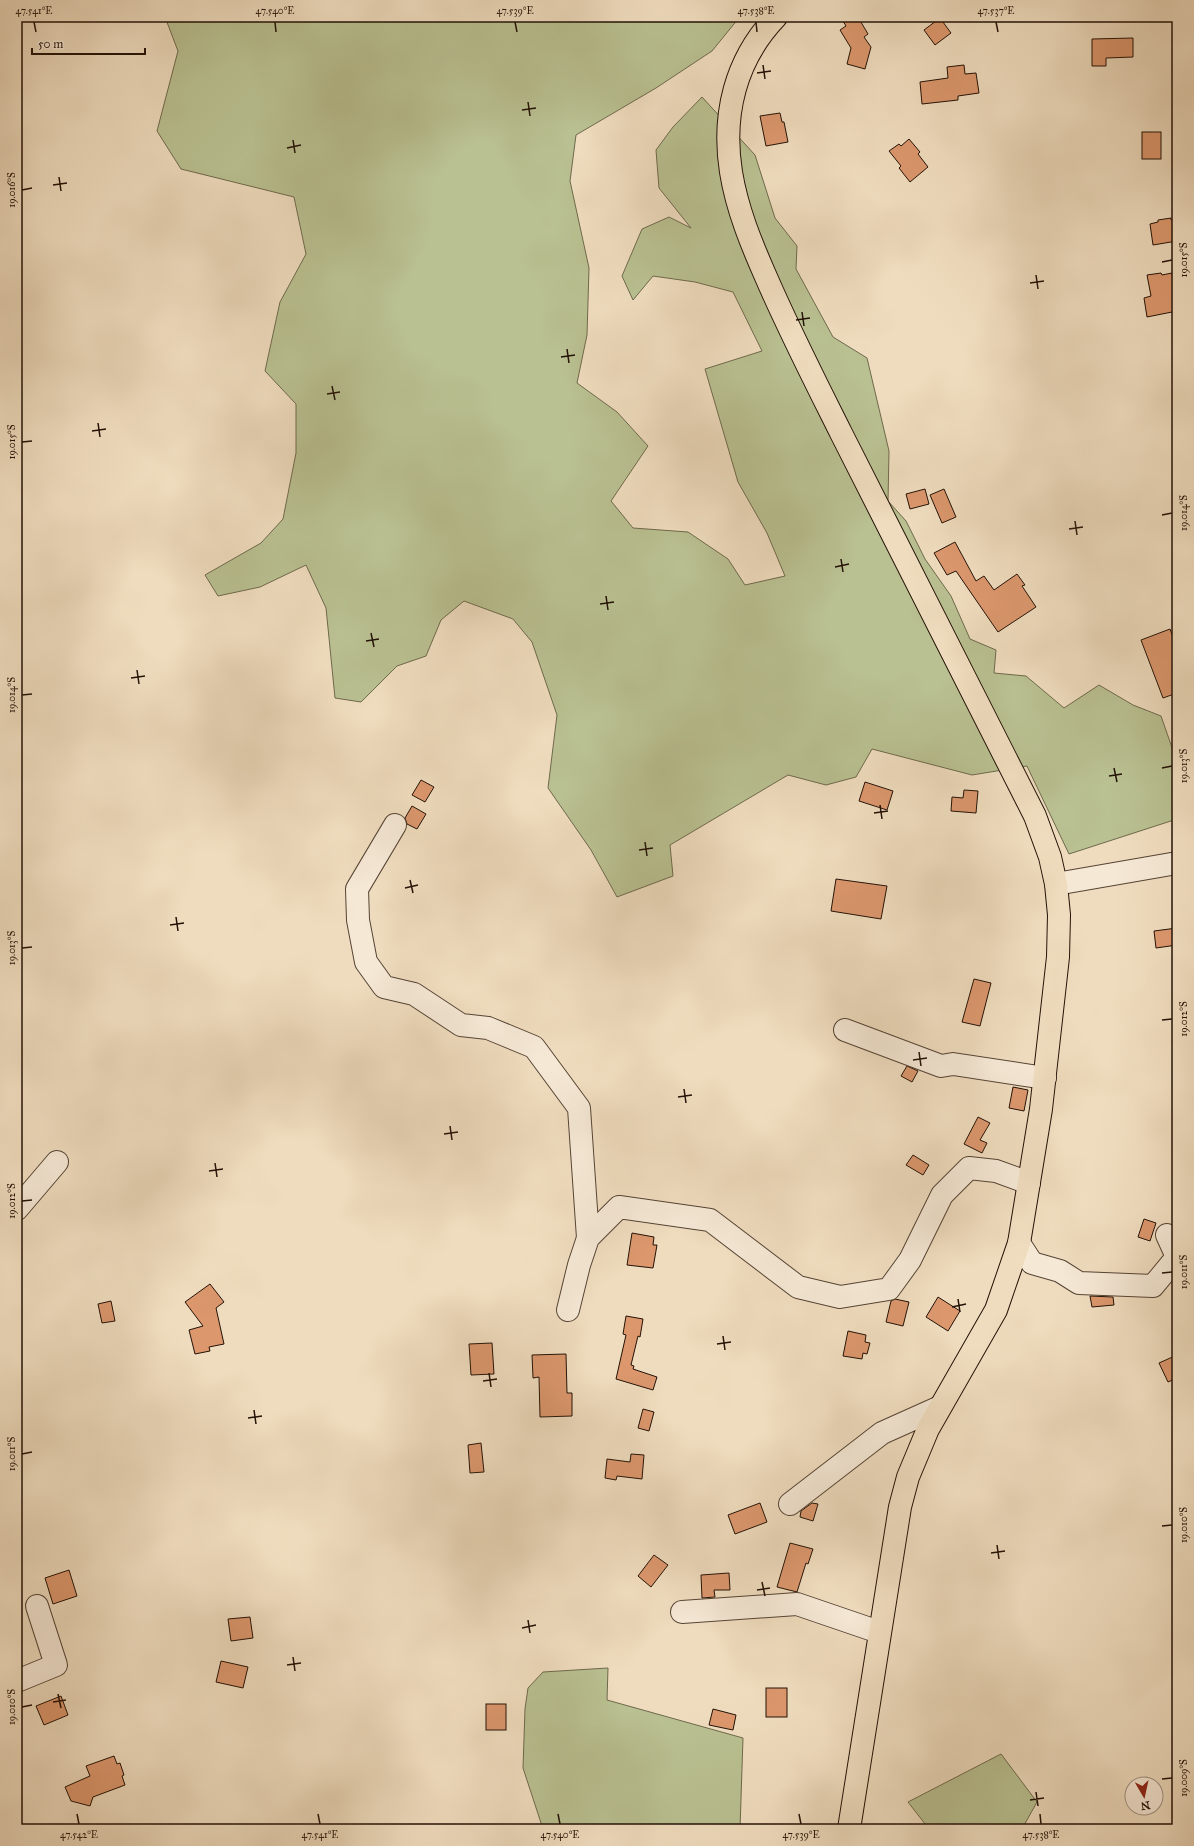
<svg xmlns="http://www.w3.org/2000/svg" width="1194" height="1846" viewBox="0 0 1194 1846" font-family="'IM FELL Great Primer',serif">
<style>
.green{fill:#b9c091;stroke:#6e694c}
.building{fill:#dc976d;stroke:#231207}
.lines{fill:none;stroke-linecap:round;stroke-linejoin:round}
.minor-casing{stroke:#564435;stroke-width:24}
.major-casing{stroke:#231207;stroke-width:24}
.minor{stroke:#f5e8d5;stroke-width:22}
.major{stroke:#efdcbe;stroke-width:22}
.ticks{fill:none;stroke:#231207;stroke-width:1.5}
.neatline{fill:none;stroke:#231207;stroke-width:1.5}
.ticks-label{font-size:10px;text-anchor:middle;fill:#231207}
</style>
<rect width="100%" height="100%" fill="#efdcbe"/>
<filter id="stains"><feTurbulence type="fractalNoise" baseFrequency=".005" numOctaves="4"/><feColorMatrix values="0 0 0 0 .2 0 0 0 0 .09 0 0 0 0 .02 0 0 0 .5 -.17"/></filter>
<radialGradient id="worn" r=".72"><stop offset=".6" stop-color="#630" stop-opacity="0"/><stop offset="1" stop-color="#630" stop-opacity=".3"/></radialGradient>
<g class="green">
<polygon points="165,17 737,17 738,19 712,51 656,88 576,135 570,181 589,268 587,335 577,383 617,412 648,446 611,501 633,528 688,532 728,559 745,585 785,576 767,533 738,482 705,369 762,351 733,292 695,282 653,276 633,300 622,276 642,229 669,217 691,228 659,188 656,150 673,127 702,97 755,155 775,218 797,246 796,269 833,337 867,358 889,451 888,501 906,521 925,559 951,596 970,639 996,650 994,673 1026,676 1064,708 1099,685 1133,705 1161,716 1177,762 1177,819 1069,854 1027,766 972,775 872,749 856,777 826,785 788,775 670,845 673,876 617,897 591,850 548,788 557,715 532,642 513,619 464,601 441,620 426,656 397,666 361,702 335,698 326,608 306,565 260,587 218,596 205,575 261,543 283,519 296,453 296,404 265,371 280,302 306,254 294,197 181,169 157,131 178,51"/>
<polygon points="608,1668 607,1700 743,1738 740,1829 543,1829 523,1768 525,1709 528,1688 543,1672"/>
<polygon points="1001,1754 1037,1802 1022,1829 929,1829 908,1802"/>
</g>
<g class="building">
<polygon points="850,17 858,17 868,34 864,37 871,47 865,69 847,64 851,48 840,30 846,26 843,21"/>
<polygon points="940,18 951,33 935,45 924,30"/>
<polygon points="1133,38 1133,57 1106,58 1106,66 1092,66 1092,39"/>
<polygon points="964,65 965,74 976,73 979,93 958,96 958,100 922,104 920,82 948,78 947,67"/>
<polygon points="780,113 782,122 784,122 788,142 766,146 760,116"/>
<rect x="1142" y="132" width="19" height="27"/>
<polygon points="909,139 920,152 918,154 928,167 910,182 899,168 901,166 889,151 899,144 901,146"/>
<polygon points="1171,218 1171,220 1177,219 1177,241 1153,245 1150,224 1158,222 1158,220"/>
<polygon points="1161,273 1162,275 1172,273 1177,311 1147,317 1144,298 1151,296 1147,275"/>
<polygon points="925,489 929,504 910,509 906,494"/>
<polygon points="944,489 956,517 942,523 930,495"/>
<polygon points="955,542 976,581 984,576 994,590 1017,574 1025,585 1022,586 1036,607 998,632 956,571 947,575 934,553"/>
<polygon points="1170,629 1177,649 1177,693 1163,698 1141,640"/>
<polygon points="421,780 434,787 425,802 412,795"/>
<polygon points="865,782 893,791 887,810 859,801"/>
<polygon points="964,790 978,791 976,813 951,811 952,797 963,798"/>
<polygon points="412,806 426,814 417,829 407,824 405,818"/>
<polygon points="836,879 887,886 881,919 831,911"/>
<polygon points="1177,928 1177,945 1156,948 1154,931"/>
<polygon points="974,979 991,983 980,1026 962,1022"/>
<polygon points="907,1066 918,1071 912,1082 901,1076"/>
<polygon points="1013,1087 1028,1090 1024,1111 1009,1108"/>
<polygon points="978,1117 990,1123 980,1140 987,1143 982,1153 964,1144"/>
<polygon points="913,1155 929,1165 923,1175 906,1165"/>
<polygon points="1144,1219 1156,1223 1150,1241 1138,1237"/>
<polygon points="632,1233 654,1237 653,1245 657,1245 653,1268 627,1265"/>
<polygon points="210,1284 224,1302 216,1308 224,1344 209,1347 210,1351 195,1354 189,1330 203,1326 185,1302"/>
<polygon points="1090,1296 1113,1297 1114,1305 1092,1307"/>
<polygon points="938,1297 960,1311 948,1331 926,1317"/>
<polygon points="895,1299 909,1302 903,1326 886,1322 891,1301"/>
<polygon points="111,1301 115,1321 102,1323 98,1304"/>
<polygon points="626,1316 643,1319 640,1337 638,1336 631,1365 634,1366 633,1369 657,1377 653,1390 616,1379 626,1335 623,1334"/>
<polygon points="848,1331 866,1335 865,1342 870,1343 867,1354 863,1353 862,1359 843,1356"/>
<polygon points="492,1343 494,1374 471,1375 469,1344"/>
<polygon points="566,1354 567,1393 572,1393 572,1416 540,1417 539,1377 533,1378 532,1355"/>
<polygon points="1177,1355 1177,1378 1168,1382 1159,1363"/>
<polygon points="643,1409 654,1412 649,1431 638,1428"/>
<polygon points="481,1443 484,1472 470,1473 468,1445"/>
<polygon points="631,1454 644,1455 642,1479 617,1476 616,1480 605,1478 607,1459 630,1462"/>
<polygon points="760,1503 767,1522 735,1534 728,1515"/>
<polygon points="812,1503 818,1504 813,1521 800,1517 801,1511"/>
<polygon points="790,1543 813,1549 808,1564 806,1563 797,1592 777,1587"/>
<polygon points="654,1555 668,1565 651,1587 638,1576"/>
<polygon points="69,1570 77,1596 53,1604 45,1578"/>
<polygon points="729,1573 730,1590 714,1590 715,1597 702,1598 701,1575"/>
<polygon points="250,1617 253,1638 231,1641 228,1619"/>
<polygon points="221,1661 248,1667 243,1688 216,1682"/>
<rect x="766" y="1688" width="21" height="29"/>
<polygon points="61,1696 68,1715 44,1725 36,1706"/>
<rect x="486" y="1704" width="20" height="26"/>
<polygon points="713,1709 736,1715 733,1730 709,1725"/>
<polygon points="114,1756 117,1764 120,1763 124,1775 122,1776 125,1785 93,1797 90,1806 71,1801 65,1787 90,1776 86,1766"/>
</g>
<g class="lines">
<defs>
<g id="minor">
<polyline points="395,825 357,889 358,920 366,962 384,987 414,994 461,1025 488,1028 534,1047 579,1108 588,1238"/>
<polyline points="1056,884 1177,863"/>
<polyline points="845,1030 941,1066 953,1064 1045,1078"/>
<polyline points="17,1209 57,1162"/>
<polyline points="1019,1243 1032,1263 1060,1271 1079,1283 1153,1286 1177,1257 1167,1235"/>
<polyline points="568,1310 579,1265 588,1238 619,1207 710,1220 798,1287 840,1297 889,1289 910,1260 942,1195 969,1168 996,1171 1029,1183"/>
<polyline points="790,1504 882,1433 940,1407"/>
<polyline points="682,1612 797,1604 879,1632"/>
<polyline points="17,1681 56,1665 37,1606"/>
</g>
<path id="major" d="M776,17C735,60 722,115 731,172C737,209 751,243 766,277C789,330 815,381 841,433C906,560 970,688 1035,816L1050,857L1056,884L1059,915L1058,957L1041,1109L1019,1243L996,1310L928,1429L908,1477L900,1507L849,1829"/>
</defs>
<use href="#minor" class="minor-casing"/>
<use href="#major" class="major-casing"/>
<use href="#minor" class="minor"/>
<use href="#major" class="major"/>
</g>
<path class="ticks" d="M34,22L36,32M275,22L276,32M515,22L517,32M756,22L757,32M996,22L998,32M763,65L765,79M757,73L771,71M528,102L530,116M522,110L536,108M293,140L295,153M287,148L301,145M59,177L61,191M53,185L67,183M22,190L32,188M1162,262L1172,260M1036,275L1038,289M1030,283L1044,281M802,312L804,326M796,320L810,318M567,349L569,363M561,357L575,355M332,386L335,400M327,394L340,392M98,423L100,437M92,431L106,429M22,442L32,441M1162,515L1172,513M1075,521L1077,535M1069,529L1083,527M841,559L843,572M835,567L849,564M606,596L608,610M600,604L614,602M371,633L374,647M366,641L379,639M137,670L139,684M131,678L145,676M22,695L32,694M1114,768L1117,782M1162,768L1172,766M1109,776L1122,774M880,805L882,819M874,813L888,811M645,842L647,856M639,850L653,848M410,880L413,893M405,888L418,885M176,917L178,931M170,925L184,923M22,948L32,947M1162,1020L1172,1019M919,1052L921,1066M913,1060L927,1058M684,1089L686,1103M678,1097L692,1095M450,1126L452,1140M444,1134L458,1132M215,1163L217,1177M209,1171L223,1169M22,1201L32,1200M1162,1273L1172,1272M958,1299L960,1312M952,1307L966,1304M723,1336L725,1350M717,1344L731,1342M489,1373L491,1387M483,1381L497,1379M254,1410L256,1424M248,1418L262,1416M22,1454L32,1452M1162,1526L1172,1525M997,1545L999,1559M991,1553L1005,1551M762,1582L765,1596M757,1590L770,1588M528,1620L530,1633M522,1628L536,1625M293,1657L295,1671M287,1665L301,1663M58,1694L61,1708M53,1702L66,1700M22,1707L32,1705M1162,1779L1172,1778M1036,1792L1038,1806M1030,1800L1044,1798M77,1814L79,1824M318,1814L320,1824M558,1814L560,1824M799,1814L801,1824M1040,1814L1041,1824"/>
<rect width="1194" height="1846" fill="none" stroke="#efdcbe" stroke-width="44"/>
<g transform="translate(1144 1796) rotate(171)"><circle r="19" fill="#f5e8d5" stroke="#a19283"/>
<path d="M0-3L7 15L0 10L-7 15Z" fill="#8f2418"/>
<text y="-6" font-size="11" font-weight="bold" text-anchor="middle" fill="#231207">N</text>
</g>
<path d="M32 48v6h113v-6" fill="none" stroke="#231207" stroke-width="2"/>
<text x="38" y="48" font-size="12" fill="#231207" stroke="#f5e8d5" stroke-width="3" paint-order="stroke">50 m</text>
<rect x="22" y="22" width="1150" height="1802" class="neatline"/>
<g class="ticks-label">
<text x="34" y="14">47.541°E</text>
<text x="275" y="14">47.540°E</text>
<text x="515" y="14">47.539°E</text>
<text x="756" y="14">47.538°E</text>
<text x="996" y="14">47.537°E</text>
<text transform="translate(11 190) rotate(-90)" y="4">19.016°S</text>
<text transform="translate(1183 260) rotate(-90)" y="4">19.015°S</text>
<text transform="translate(11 442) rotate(-90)" y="4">19.015°S</text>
<text transform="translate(1183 513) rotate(-90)" y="4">19.014°S</text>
<text transform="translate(11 695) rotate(-90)" y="4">19.014°S</text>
<text transform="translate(1183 766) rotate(-90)" y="4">19.013°S</text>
<text transform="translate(11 948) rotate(-90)" y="4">19.013°S</text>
<text transform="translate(1183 1019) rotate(-90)" y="4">19.012°S</text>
<text transform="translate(11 1201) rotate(-90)" y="4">19.012°S</text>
<text transform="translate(1183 1272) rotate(-90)" y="4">19.011°S</text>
<text transform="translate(11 1454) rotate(-90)" y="4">19.011°S</text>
<text transform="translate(1183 1525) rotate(-90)" y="4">19.010°S</text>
<text transform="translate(11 1707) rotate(-90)" y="4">19.010°S</text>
<text transform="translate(1183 1778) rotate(-90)" y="4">19.009°S</text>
<text x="79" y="1838">47.542°E</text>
<text x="320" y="1838">47.541°E</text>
<text x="560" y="1838">47.540°E</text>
<text x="801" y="1838">47.539°E</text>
<text x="1041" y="1838">47.538°E</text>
</g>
<rect width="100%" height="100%" filter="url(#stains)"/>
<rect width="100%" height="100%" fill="url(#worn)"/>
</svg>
